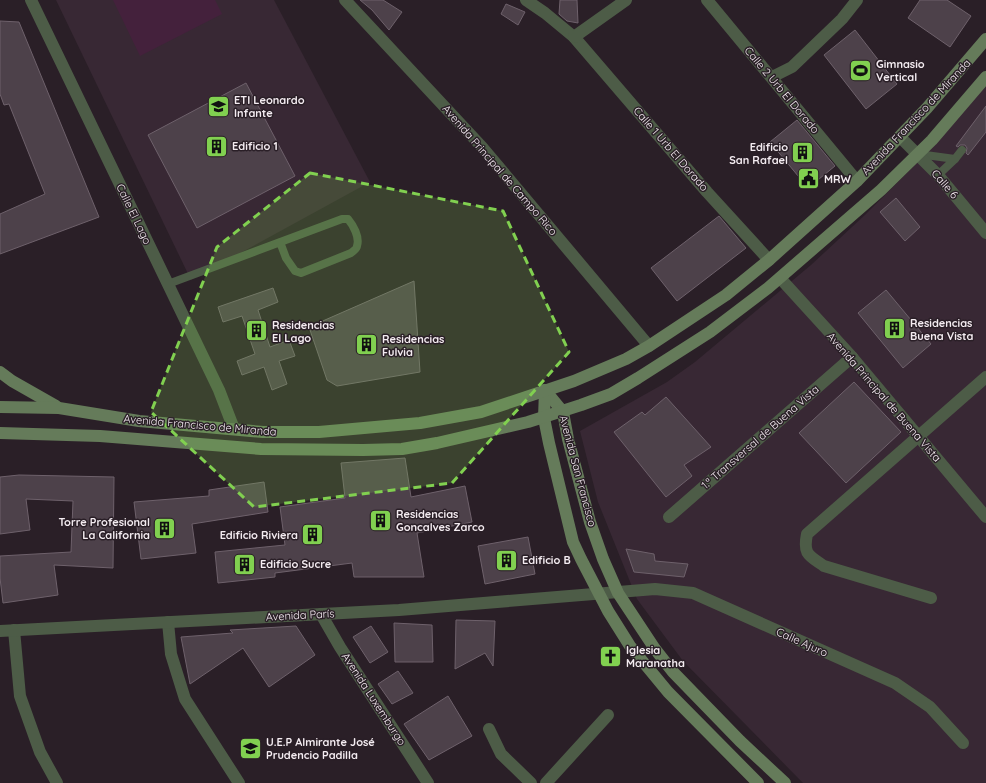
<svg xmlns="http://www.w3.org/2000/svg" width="986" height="783" viewBox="0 0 986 783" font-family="Quicksand,sans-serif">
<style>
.built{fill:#382834}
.green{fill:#44213c}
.building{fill:#4d414a;stroke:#6e616b}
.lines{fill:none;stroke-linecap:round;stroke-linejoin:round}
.lane{stroke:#4d5c47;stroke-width:8}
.street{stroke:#4d5c47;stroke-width:12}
.secondary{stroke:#657b5a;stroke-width:12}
.marked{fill:#81d050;fill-opacity:0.2;stroke:#81d050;stroke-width:3;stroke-dasharray:8 5;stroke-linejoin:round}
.labels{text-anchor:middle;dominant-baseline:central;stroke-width:3;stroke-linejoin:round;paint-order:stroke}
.poi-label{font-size:11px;font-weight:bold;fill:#f4ecf1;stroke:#2a1f27;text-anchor:start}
.street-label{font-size:11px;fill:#f4ecf1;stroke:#2a1f27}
</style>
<rect width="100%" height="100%" fill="#2a1f27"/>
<g class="built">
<polygon points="56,0 274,0 370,182 191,280"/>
<polygon points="986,74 986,783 803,783 683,661 637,599 598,502 580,431 667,382 695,362 811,265 866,214 914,166"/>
</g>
<polygon class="green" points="113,0 215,0 222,14 140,56"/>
<g class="building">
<polygon points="360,0 383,0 402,12 389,30 372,10"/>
<polygon points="560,0 577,0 578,23 567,21 559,14"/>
<polygon points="920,0 947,0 971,16 950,47 908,18"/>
<polygon points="506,4 525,12 518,25 501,14"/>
<polygon points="0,21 19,22 99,217 0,254 0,214 45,194 9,104 4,105 0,94"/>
<polygon points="855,30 897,84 866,109 824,55"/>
<polygon points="246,83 295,176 197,228 148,135"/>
<polygon points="986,106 986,132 968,155 966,153 967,148 965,145 960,145 958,147 956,146"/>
<polygon points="797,120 835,166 808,188 770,142"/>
<polygon points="896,198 920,227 905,241 880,212"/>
<polygon points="719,216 746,248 677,301 651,268"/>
<polygon points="414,281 420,372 337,386 327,380 309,327"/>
<polygon points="273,288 278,302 258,310 270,347 289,340 295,356 279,361 287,384 272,390 264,367 242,375 237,361 255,354 242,316 223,322 218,307"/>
<polygon points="886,290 931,344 903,368 858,313"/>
<polygon points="854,382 901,432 846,483 799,433"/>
<polygon points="666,397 711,447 684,465 692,476 666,497 614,432 642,412 645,415"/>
<polygon points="405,458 411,497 465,486 472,522 417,533 424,577 354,577 352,563 275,573 275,577 218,583 215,552 285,545 280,507 345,498 341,463"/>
<polygon points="19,475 114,477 113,568 54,565 58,595 3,603 0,578 0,556 71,552 73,501 26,499 30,530 0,534 0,477"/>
<polygon points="264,482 268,512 192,524 196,553 141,559 134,502 209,496 209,490"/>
<polygon points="528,537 535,574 485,584 478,546"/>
<polygon points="626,549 654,554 655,561 688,564 684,577 634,572"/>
<polygon points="456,620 495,621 493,666 485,653 455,669"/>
<polygon points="394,623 432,625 433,662 395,662"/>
<polygon points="296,626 315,655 269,687 243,648 190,684 181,637 233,633 230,630"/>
<polygon points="371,626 388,652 370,663 353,637"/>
<polygon points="398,671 413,693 392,704 378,684"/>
<polygon points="448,696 472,736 429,760 404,724"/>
</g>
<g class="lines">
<g class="lane">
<polyline points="918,154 955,159"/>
<polyline points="938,175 955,159 962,150"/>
<path d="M168,284L342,219H348C353,225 360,237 357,246C357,249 353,251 351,253L301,273L295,271L286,258L280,242"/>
</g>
<g class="street">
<polyline points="31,0 219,390 234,429"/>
<polyline points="345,0 482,147 649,346"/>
<polyline points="526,0 545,13 574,37 707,192 769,260"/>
<polyline points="707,0 857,181"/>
<polyline points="574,37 626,0"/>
<polyline points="772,77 792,67 842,19 857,0"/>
<polyline points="900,137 938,175 986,233"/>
<polyline points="780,278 852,357 986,517"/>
<polyline points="669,517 852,357"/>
<path d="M931,598L824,566C808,555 803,554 807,534L986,377"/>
<polyline points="321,614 340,647 428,783"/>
<polyline points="168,622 171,654 185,699 239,783"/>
<polyline points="14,630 20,696 40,752 57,783"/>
<polyline points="0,631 399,610 655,589 693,593 895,683 930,707 963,743"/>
<polyline points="489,729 501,754 531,783"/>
<polyline points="546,783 608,715"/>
</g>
<g class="secondary">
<polyline points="0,372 12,381 56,406"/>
<polyline points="545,390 563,412 568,439 590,522 603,559 618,593 655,649 673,672 740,741 785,783"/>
<polyline points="545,390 544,418 549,443 573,542 581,559 608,611 630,646 668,692 758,783"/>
<polyline points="0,407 59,408 139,421 263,432 319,432 420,423 481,412 574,381 626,359 649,346 726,295 769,260 857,181 927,108 986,39"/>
<polyline points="0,433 100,436 261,449 363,450 402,449 437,443 528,422 581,405 611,394 638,378 710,332 768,288 881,190 932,140 986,77"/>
</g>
</g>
<path class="marked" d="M310,173L503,211L569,352L452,483L254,507L151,412L217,247Z"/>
<defs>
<symbol id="stadium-square" viewBox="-11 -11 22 22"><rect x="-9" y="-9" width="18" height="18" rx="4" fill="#81d050" stroke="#2a1f27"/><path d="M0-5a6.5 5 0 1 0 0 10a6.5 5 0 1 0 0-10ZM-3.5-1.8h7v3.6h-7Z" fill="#111"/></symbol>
<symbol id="school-square" viewBox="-11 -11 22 22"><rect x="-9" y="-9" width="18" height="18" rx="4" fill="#81d050" stroke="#2a1f27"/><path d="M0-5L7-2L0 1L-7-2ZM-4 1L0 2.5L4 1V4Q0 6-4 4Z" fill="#111"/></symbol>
<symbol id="building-square" viewBox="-11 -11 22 22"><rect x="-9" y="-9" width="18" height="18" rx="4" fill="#81d050" stroke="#2a1f27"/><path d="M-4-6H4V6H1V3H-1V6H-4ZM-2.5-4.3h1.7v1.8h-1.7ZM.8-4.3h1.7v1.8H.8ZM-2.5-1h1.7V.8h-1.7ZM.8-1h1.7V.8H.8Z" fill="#111"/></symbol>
<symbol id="civic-square" viewBox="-11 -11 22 22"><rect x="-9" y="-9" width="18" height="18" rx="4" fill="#81d050" stroke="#2a1f27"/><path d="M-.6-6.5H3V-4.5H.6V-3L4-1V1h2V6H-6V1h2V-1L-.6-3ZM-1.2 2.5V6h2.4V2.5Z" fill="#111"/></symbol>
<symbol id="church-square" viewBox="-11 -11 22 22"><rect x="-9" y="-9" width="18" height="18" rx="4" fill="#81d050" stroke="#2a1f27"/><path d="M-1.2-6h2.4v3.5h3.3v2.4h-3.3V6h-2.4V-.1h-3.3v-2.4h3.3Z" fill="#111"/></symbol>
</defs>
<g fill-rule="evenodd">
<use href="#stadium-square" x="848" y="58" width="25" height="25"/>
<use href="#school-square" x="206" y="94" width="25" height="25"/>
<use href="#building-square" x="204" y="134" width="25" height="25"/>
<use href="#building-square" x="790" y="140" width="25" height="25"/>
<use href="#civic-square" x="796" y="166" width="25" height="25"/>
<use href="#building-square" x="882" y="316" width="25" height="25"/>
<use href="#building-square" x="244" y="318" width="25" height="25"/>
<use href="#building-square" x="354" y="332" width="25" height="25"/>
<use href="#building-square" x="368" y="508" width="25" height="25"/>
<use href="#building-square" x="152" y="516" width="25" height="25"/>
<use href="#building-square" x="300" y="522" width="25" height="25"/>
<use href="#building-square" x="494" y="548" width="25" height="25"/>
<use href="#building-square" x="232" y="552" width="25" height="25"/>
<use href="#church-square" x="598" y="644" width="25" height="25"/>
<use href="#school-square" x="238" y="736" width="25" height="25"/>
</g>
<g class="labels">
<g class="poi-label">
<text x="876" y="64">Gimnasio<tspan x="876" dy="13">Vertical</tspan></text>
<text x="234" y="100">ETI Leonardo<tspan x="234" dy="13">Infante</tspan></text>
<text x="232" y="146">Edificio 1</text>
<text x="788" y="147" text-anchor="end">Edificio<tspan x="788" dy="13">San Rafael</tspan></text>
<text x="824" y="179">MRW</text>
<text x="910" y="323">Residencias<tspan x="910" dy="13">Buena Vista</tspan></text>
<text x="272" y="325">Residencias<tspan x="272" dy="13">El Lago</tspan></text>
<text x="382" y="339">Residencias<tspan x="382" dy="13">Fulvia</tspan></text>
<text x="396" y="514">Residencias<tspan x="396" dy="13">Goncalves Zarco</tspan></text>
<text x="150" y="522" text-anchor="end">Torre Profesional<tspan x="150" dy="13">La California</tspan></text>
<text x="298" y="535" text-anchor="end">Edificio Riviera</text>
<text x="522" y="560">Edificio B</text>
<text x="260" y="564">Edificio Sucre</text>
<text x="626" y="650">Iglesia<tspan x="626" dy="13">Maranatha</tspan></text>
<text x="266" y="742">U.E.P Almirante José<tspan x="266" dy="13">Prudencio Padilla</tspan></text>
</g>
<g class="street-label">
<text transform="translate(782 90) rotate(50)">Calle 2 Urb El Dorado</text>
<text transform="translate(916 117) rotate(-47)">Avenida Francisco de Miranda</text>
<text transform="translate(671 149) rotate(49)">Calle 1 Urb El Dorado</text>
<text transform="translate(500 170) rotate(49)">Avenida Principal de Campo Rico</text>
<text transform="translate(945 184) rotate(49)">Calle 6</text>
<text transform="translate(134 214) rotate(64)">Calle El Lago</text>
<text transform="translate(884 397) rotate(49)">Avenida Principal de Buena Vista</text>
<text transform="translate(200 425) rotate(5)">Avenida Francisco de Miranda</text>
<text transform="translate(760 437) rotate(-41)">1.ª Transversal de Buena Vista</text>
<text transform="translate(578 471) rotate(75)">Avenida San Francisco</text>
<text transform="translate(300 615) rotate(-3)">Avenida París</text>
<text transform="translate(802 642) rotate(24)">Calle Ajuro</text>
<text transform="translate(374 699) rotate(57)">Avenida Luxemburgo</text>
</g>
</g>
</svg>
